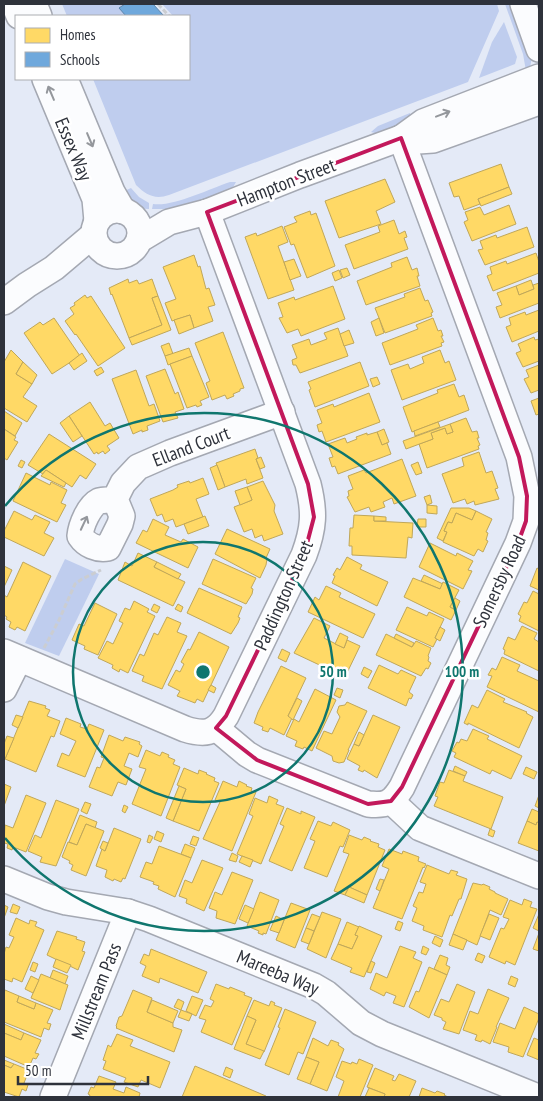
<svg xmlns="http://www.w3.org/2000/svg" width="543" height="1101" viewBox="0 0 543 1101" font-family="'PT Sans Narrow',sans-serif">
<style>
.green{fill:#bfcdee}
.homes{fill:#ffd966;stroke:#c0a759}
.schools{fill:#6fa8dc;stroke:#5c85ac}
.lines{fill:none;stroke-linecap:round;stroke-linejoin:round}
.minor-casing{stroke:#a4a8b2;stroke-width:28}
.path{stroke:#cbcdd1;stroke-width:3;stroke-dasharray:5 2.5;stroke-linecap:butt}
.minor{stroke:#fbfcfe;stroke-width:25}
.oneway{stroke:#94979c}
.marked{fill:none;stroke:#c2185b;stroke-width:4;stroke-linejoin:round}
.ring{fill:none;stroke:#0f766e;stroke-width:2.5}
.labels{text-anchor:middle;dominant-baseline:central;stroke-width:5;stroke-linejoin:round;paint-order:stroke}
.street-label{font-size:19px;fill:#2e323b;stroke:#fff}
.centre{fill:#0f766e;stroke:#fff;stroke-width:2.5}
.ring-label{font-size:15px;text-anchor:middle;font-weight:bold;fill:#0f766e;stroke:#fff;stroke-width:5;stroke-linejoin:round;paint-order:stroke}
</style>
<rect width="100%" height="100%" fill="#e4eaf7"/>
<g class="green">
<polygon points="62,4 125,4 120,8 126,16 67,16"/>
<path d="M162,4H497L499,11L468,82L169,195C155,200 146,195 136,185L93,79H189V16H173Z"/>
<polygon points="505,4 517,4 533,53 530,67 526,71 523,54"/>
<polygon points="504,22 517,57 515,64 479,78 492,42"/>
<polygon points="410,113 412,120 382,135 371,132 378,126"/>
<path d="M230,182H236L228,196L171,209H152L153,204C173,207 209,189 230,182Z"/>
<path d="M131,188L139,197L149,203V209C135,209 129,203 120,193Z"/>
<polygon points="65,559 99,574 59,656 25,643"/>
</g>
<g class="homes">
<polygon points="501,164 509,187 478,199 480,204 464,210 459,196 454,197 449,183"/>
<polygon points="385,179 395,202 376,211 381,224 339,238 325,201"/>
<polygon points="509,187 512,194 481,206 478,199"/>
<polygon points="509,205 516,224 472,241 464,222 468,220 465,212 480,207 484,215"/>
<polygon points="310,211 311,215 316,213 335,266 307,278 294,244 291,245 284,227 297,222 294,217"/>
<polygon points="394,220 399,234 405,231 407,237 404,238 408,249 354,269 345,245 380,232 378,226"/>
<polygon points="282,226 288,242 278,246 294,290 268,299 245,237 256,233 257,236"/>
<polygon points="527,227 534,247 485,265 478,250 483,249 480,241 496,235 497,238"/>
<polygon points="536,253 539,262 539,273 493,291 487,276 492,274 490,267 506,261 507,264"/>
<polygon points="194,255 198,267 200,266 206,289 209,288 215,305 208,307 213,321 194,328 190,315 172,321 165,303 176,299 163,267"/>
<polygon points="407,257 412,270 417,268 419,276 417,276 420,286 366,305 357,281 392,267 391,263"/>
<polygon points="294,259 301,276 290,280 284,262"/>
<polygon points="347,268 350,275 343,278 340,270"/>
<polygon points="339,270 342,278 335,281 332,273"/>
<polygon points="128,279 129,283 137,280 139,284 152,279 158,296 152,298 162,325 129,338 112,294 111,295 109,288"/>
<polygon points="531,280 534,289 519,295 516,286"/>
<polygon points="539,283 539,303 500,318 496,307 502,305 497,293 516,286 519,295 534,289 533,285"/>
<polygon points="333,286 345,319 301,336 298,329 287,333 279,318 283,317 278,303 294,297 295,300"/>
<polygon points="420,288 425,301 428,300 433,312 431,313 432,316 385,333 375,308 405,297 404,294"/>
<polygon points="85,295 87,298 91,296 125,348 98,366 76,334 75,335 65,321 74,314 70,308 75,305 74,303"/>
<polygon points="158,296 171,330 132,345 129,338 162,325 152,298"/>
<polygon points="539,310 539,331 512,342 506,327 511,325 509,318 525,312 526,315"/>
<polygon points="190,315 194,328 179,334 174,320"/>
<polygon points="54,318 80,356 52,374 24,333 40,322 43,325"/>
<polygon points="379,318 384,333 376,336 371,322"/>
<polygon points="433,318 438,331 441,330 443,336 441,336 444,342 441,343 442,346 390,365 382,343 418,329 416,325"/>
<polygon points="338,328 348,356 300,373 296,365 293,365 292,360 297,358 292,345 309,339 311,345 327,339 324,333"/>
<polygon points="349,330 354,343 344,346 340,334"/>
<polygon points="223,332 244,388 240,389 240,391 233,394 234,396 227,399 225,395 212,400 206,383 210,381 195,343"/>
<polygon points="534,337 535,340 539,339 539,361 523,367 516,353 521,351 518,344"/>
<polygon points="169,343 173,354 165,356 161,346"/>
<polygon points="189,348 192,356 168,365 165,356"/>
<polygon points="11,350 23,362 16,374 32,384 23,397 37,406 27,422 4,408 4,362"/>
<polygon points="440,350 445,363 449,361 456,380 402,400 391,370 408,364 410,369 424,363 422,357"/>
<polygon points="82,353 87,361 74,370 69,363"/>
<polygon points="192,356 209,397 200,401 202,405 197,407 196,405 187,408 170,364"/>
<polygon points="23,362 37,375 32,384 16,374"/>
<polygon points="360,362 369,386 315,407 309,390 311,389 308,382"/>
<polygon points="539,365 539,390 531,393 524,379 529,377 526,370"/>
<polygon points="101,367 104,372 97,376 94,371"/>
<polygon points="165,369 175,394 178,392 184,409 175,412 178,418 163,422 146,376"/>
<polygon points="136,370 149,406 154,404 160,421 147,426 148,430 142,432 142,430 133,434 112,379"/>
<polygon points="377,377 380,384 373,387 370,379"/>
<polygon points="454,384 459,397 464,395 469,410 412,432 403,407 438,393 437,390"/>
<polygon points="369,393 380,422 326,442 322,431 319,432 317,425 322,423 317,410 333,404 334,407"/>
<polygon points="539,398 539,414 536,415 531,401"/>
<polygon points="90,402 105,426 110,423 119,438 107,446 110,450 105,454 103,451 98,454 97,452 94,454 69,416"/>
<polygon points="4,411 22,423 15,436 4,429"/>
<polygon points="69,416 82,436 73,442 60,423"/>
<polygon points="466,418 472,432 477,431 479,438 477,438 480,445 478,446 479,449 427,468 419,444 433,439 431,433 445,428 447,434 453,432 450,424"/>
<polygon points="438,422 440,427 415,436 414,431"/>
<polygon points="450,424 453,432 447,434 445,428 431,433 433,439 406,449 403,441"/>
<polygon points="4,429 16,437 14,440 18,442 7,460 4,458"/>
<polygon points="384,429 389,442 382,445 377,432"/>
<polygon points="377,432 382,445 387,443 391,454 338,474 335,466 332,467 329,458 333,457 328,444 345,438 347,443 357,439 356,437 367,433 367,435"/>
<polygon points="49,434 96,464 86,479 80,475 72,487 46,470 43,474 28,465"/>
<polygon points="255,449 258,458 256,459 263,478 247,484 246,479 225,487 216,463"/>
<polygon points="479,452 486,473 492,471 498,488 495,489 499,499 475,505 474,501 467,504 465,499 453,503 442,474 464,466 462,458"/>
<polygon points="261,457 265,467 260,469 256,459"/>
<polygon points="402,459 416,496 394,504 392,498 383,502 385,507 371,512 369,507 355,512 347,497 349,496 348,491 353,489 348,476 364,470 366,473"/>
<polygon points="21,460 25,462 22,468 18,466"/>
<polygon points="418,462 422,473 416,475 411,465"/>
<polygon points="217,465 225,487 218,490 210,468"/>
<polygon points="46,470 66,483 64,487 41,476"/>
<polygon points="26,473 50,485 51,482 67,490 61,503 66,505 57,522 13,501"/>
<polygon points="203,478 209,494 196,499 203,517 176,527 173,519 165,522 162,514 157,516 150,499 173,490 178,487 177,485 189,481 190,483"/>
<polygon points="263,481 275,505 274,511 283,534 264,541 262,535 255,538 252,529 244,532 234,507 252,500 247,487"/>
<polygon points="247,487 252,500 240,505 235,491"/>
<polygon points="430,495 432,503 427,505 424,497"/>
<polygon points="427,505 437,506 437,514 427,513"/>
<polygon points="451,508 469,508 476,511 472,520 456,513 452,523 448,522 444,531 447,532 443,541 437,538"/>
<polygon points="14,511 32,520 35,515 50,522 44,533 54,538 44,556 4,537 4,531"/>
<polygon points="476,511 492,519 486,532 488,533 486,540 488,541 483,552 478,549 474,556 443,542 447,532 444,531 448,522 452,523 456,513 472,520"/>
<polygon points="354,515 374,516 374,521 413,523 412,538 408,537 406,558 352,555 352,546 349,546 350,528 353,528"/>
<polygon points="205,516 209,526 188,534 184,524"/>
<polygon points="374,516 386,517 386,521 374,521"/>
<polygon points="153,519 169,527 165,535 181,542 183,539 198,547 188,568 136,543 143,530 147,532"/>
<polygon points="418,519 426,519 426,527 417,527"/>
<polygon points="227,529 270,549 266,558 267,559 266,565 260,578 215,554"/>
<polygon points="430,543 456,556 457,553 473,561 468,570 472,571 463,589 419,567"/>
<polygon points="138,553 157,562 154,567 185,582 173,606 118,580 125,562 132,566"/>
<polygon points="347,557 362,565 360,569 388,582 377,606 332,583 335,576 333,575 337,568 340,570"/>
<polygon points="213,559 256,578 251,588 253,589 252,594 246,604 202,584"/>
<polygon points="23,562 51,576 25,631 17,627 15,630 9,627 11,622 6,619 7,617 4,615 4,595 7,597"/>
<polygon points="157,562 181,574 178,579 154,567"/>
<polygon points="4,566 12,570 4,587"/>
<polygon points="537,568 539,569 539,590 530,586"/>
<polygon points="424,575 443,584 440,589 421,581"/>
<polygon points="413,578 440,589 443,582 459,590 450,607 456,610 451,620 404,597"/>
<polygon points="326,586 341,593 339,597 375,614 363,638 308,612 315,597 319,600"/>
<polygon points="199,588 242,607 238,617 240,618 238,623 231,634 187,613"/>
<polygon points="533,591 539,594 539,631 519,621 521,616 518,614 524,602 527,603"/>
<polygon points="455,598 460,601 456,610 450,607"/>
<polygon points="134,601 149,609 147,612 155,616 128,673 120,669 119,672 112,668 113,665 98,658 107,641 113,644 123,623 119,621 125,608 130,610"/>
<polygon points="95,603 117,614 98,655 84,649 85,646 72,640 79,624 84,626"/>
<polygon points="154,604 160,607 157,613 151,610"/>
<polygon points="178,604 183,607 181,612 175,609"/>
<polygon points="407,607 427,616 429,612 444,619 435,638 437,639 433,647 396,630"/>
<polygon points="167,617 181,623 177,632 187,636 162,689 142,681 144,676 132,671 140,654 144,656 154,633 158,635"/>
<polygon points="314,618 330,626 324,638 344,648 347,640 360,646 345,677 294,653"/>
<polygon points="522,626 537,633 534,639 539,642 539,671 504,654 505,650 503,649 508,637 515,640"/>
<polygon points="440,627 445,630 440,641 435,638"/>
<polygon points="199,632 229,647 203,702 197,699 195,703 177,696 180,691 168,685 176,670 180,672 184,664 181,662 188,649 190,650"/>
<polygon points="340,633 348,637 344,648 335,644"/>
<polygon points="386,634 412,647 416,641 431,648 428,656 429,657 428,661 431,663 428,669 426,668 421,676 376,655"/>
<polygon points="396,634 414,643 412,647 394,638"/>
<polygon points="282,649 290,653 286,662 278,658"/>
<polygon points="502,657 520,665 517,671 539,681 539,712 487,687 492,676 488,675 492,668 496,670"/>
<polygon points="379,665 398,674 401,670 416,677 409,692 413,695 411,699 409,698 406,706 368,688"/>
<polygon points="281,666 306,678 288,716 292,718 284,735 270,728 268,732 262,730 263,727 254,723 258,712"/>
<polygon points="364,667 372,671 368,678 361,674"/>
<polygon points="211,685 216,688 214,693 208,690"/>
<polygon points="337,688 343,690 340,698 334,695"/>
<polygon points="315,689 336,700 312,751 304,747 303,749 295,746 297,741 286,736 294,719 299,722"/>
<polygon points="487,690 505,699 503,702 527,712 526,713 533,717 519,748 468,723 468,725 464,723 472,705 478,708"/>
<polygon points="297,698 302,701 293,720 288,716"/>
<polygon points="29,701 46,706 45,708 50,710 47,716 60,721 54,737 51,736 36,772 5,759"/>
<polygon points="347,702 367,711 348,750 349,750 344,762 339,763 333,761 332,756 316,748 324,731 332,734 340,717 337,712 339,706 345,705"/>
<polygon points="16,715 23,717 18,728 12,725"/>
<polygon points="373,715 400,727 377,778 364,770 363,772 358,770 360,766 347,759 354,744 359,746"/>
<polygon points="66,718 81,724 80,727 87,729 89,724 104,730 85,777 57,766 62,753 69,756 76,741 60,734"/>
<polygon points="473,729 489,736 487,739 522,756 511,779 492,770 490,774 454,757 456,753 452,751 457,742 459,743 461,739 467,741"/>
<polygon points="359,732 364,735 359,746 354,744"/>
<polygon points="109,735 123,741 125,737 140,742 139,744 142,746 138,757 129,753 124,766 132,769 126,785 118,782 112,796 89,787 97,767 100,768 104,758 101,757"/>
<polygon points="7,736 14,738 5,759 4,758 4,744"/>
<polygon points="146,750 160,756 162,752 169,755 168,757 175,760 173,764 180,767 161,816 132,804 146,769 139,767"/>
<polygon points="455,766 467,772 465,776 453,771"/>
<polygon points="526,767 537,772 534,779 523,774"/>
<polygon points="184,768 198,774 199,770 207,773 206,774 215,778 214,781 219,783 199,831 173,821 186,789 177,785"/>
<polygon points="449,770 465,776 463,781 503,797 491,829 434,806 438,797 435,796 440,782 444,783"/>
<polygon points="223,781 237,787 239,781 247,785 246,786 252,788 251,791 256,792 232,851 203,839 220,802 215,800"/>
<polygon points="4,784 11,787 4,806"/>
<polygon points="179,786 186,789 173,821 166,818"/>
<polygon points="26,795 46,803 26,852 13,847 12,850 7,848 8,844 4,843 5,825 13,828"/>
<polygon points="539,795 539,808 535,806"/>
<polygon points="269,796 278,800 276,804 284,807 261,864 237,854 253,816 249,814 255,798 267,803"/>
<polygon points="56,800 79,809 56,866 40,862 42,857 28,851 35,835 41,838"/>
<polygon points="85,802 91,804 87,814 81,811"/>
<polygon points="124,805 128,807 125,813 122,811"/>
<polygon points="287,808 301,814 301,811 315,817 292,871 269,861 284,826 280,824"/>
<polygon points="532,809 539,812 539,823 537,822 536,825 527,821"/>
<polygon points="80,815 97,822 95,828 86,824 77,845 69,842"/>
<polygon points="318,821 331,826 333,822 350,830 343,847 340,846 327,877 304,868 315,841 310,839"/>
<polygon points="527,821 536,825 537,822 539,823 539,851 518,843"/>
<polygon points="86,824 104,831 86,876 71,870 73,865 69,863 70,861 62,857 68,842 77,845"/>
<polygon points="114,828 141,839 125,879 123,878 121,882 114,879 113,881 105,877 107,870 96,866 102,849 105,851"/>
<polygon points="490,829 495,831 493,837 488,835"/>
<polygon points="157,831 164,834 161,842 154,839"/>
<polygon points="149,835 153,837 150,843 147,842"/>
<polygon points="349,835 362,840 364,837 371,840 370,841 379,844 378,847 385,850 367,895 349,887 345,895 334,891 349,854 343,852"/>
<polygon points="193,836 199,838 196,846 190,844"/>
<polygon points="103,841 108,843 105,851 100,848"/>
<polygon points="185,844 195,848 191,858 181,854"/>
<polygon points="159,846 191,858 175,897 158,889 159,886 153,884 154,882 140,877 146,862 152,864"/>
<polygon points="389,849 402,854 403,851 419,857 418,861 426,864 424,868 423,867 402,919 373,908 389,869 382,866"/>
<polygon points="232,853 238,856 236,862 229,860"/>
<polygon points="242,856 253,860 250,867 239,862"/>
<polygon points="202,860 223,868 204,911 186,903 187,899 179,896 185,880 192,883"/>
<polygon points="427,865 449,874 451,870 458,872 456,875 467,879 461,899 459,899 452,916 450,915 442,937 423,930 424,926 412,921 417,908 413,906 419,892 423,893 426,884 420,882"/>
<polygon points="232,872 253,880 235,924 216,918 217,911 209,908 215,892 222,895"/>
<polygon points="380,879 384,880 380,891 376,889"/>
<polygon points="473,883 482,885 483,884 490,887 489,889 495,892 495,893 508,899 501,915 490,910 477,945 453,934"/>
<polygon points="349,887 367,895 364,903 345,895"/>
<polygon points="260,892 279,900 266,934 263,933 263,935 258,933 259,931 247,926"/>
<polygon points="524,899 532,902 530,907 537,909 515,965 506,961 505,964 489,957 501,928 504,929 509,919 503,917 510,900 522,905"/>
<polygon points="291,903 310,910 295,948 276,940"/>
<polygon points="13,904 20,907 17,914 10,912"/>
<polygon points="4,905 8,907 4,918"/>
<polygon points="245,905 254,909 248,923 239,919"/>
<polygon points="322,912 341,919 326,958 307,949"/>
<polygon points="312,914 320,917 314,931 306,928"/>
<polygon points="489,914 499,918 490,940 480,936"/>
<polygon points="539,914 539,931 533,928"/>
<polygon points="276,916 284,920 279,933 270,930"/>
<polygon points="16,918 29,924 30,920 37,922 35,926 44,930 22,982 13,978 12,982 4,979 4,954 6,947 9,948 14,937 9,935"/>
<polygon points="398,921 403,923 400,931 395,929"/>
<polygon points="347,922 359,927 355,935 358,936 352,949 338,944"/>
<polygon points="359,926 382,936 364,977 350,972 352,968 331,959 338,944 352,949 358,936 355,935"/>
<polygon points="306,928 314,931 309,944 301,941"/>
<polygon points="57,931 77,937 76,939 85,942 82,951 85,952 78,970 47,955"/>
<polygon points="539,933 539,951 533,949"/>
<polygon points="453,934 467,940 463,950 449,945"/>
<polygon points="435,936 443,940 440,947 432,943"/>
<polygon points="400,946 416,952 413,958 422,962 404,1007 393,1003 396,996 386,992 384,996 370,989 376,973 387,978"/>
<polygon points="423,946 429,949 426,955 421,953"/>
<polygon points="151,949 207,972 198,993 160,978 159,983 142,976 146,966 140,963 144,954 149,956"/>
<polygon points="478,953 485,956 482,963 475,960"/>
<polygon points="440,955 448,958 446,965 450,967 447,975 434,969"/>
<polygon points="56,959 71,965 67,973 53,967"/>
<polygon points="371,961 375,963 371,973 367,972"/>
<polygon points="33,962 38,964 35,972 30,970"/>
<polygon points="429,967 447,975 429,1018 409,1007 416,991 419,992"/>
<polygon points="53,970 68,976 65,984 50,978"/>
<polygon points="41,974 68,985 60,1010 31,998"/>
<polygon points="31,976 39,980 33,993 25,989"/>
<polygon points="511,976 518,979 515,987 508,984"/>
<polygon points="216,984 229,989 230,987 245,993 244,995 252,998 232,1045 201,1032 206,1020 199,1018 205,1005 211,1007 214,1001 210,999"/>
<polygon points="457,984 475,992 459,1034 443,1029 446,1022 442,1020 442,1018 434,1015 441,999 449,1002"/>
<polygon points="488,989 509,998 496,1027 497,1027 490,1044 482,1040 481,1042 475,1040 477,1035 463,1030 470,1011 478,1014"/>
<polygon points="5,990 19,996 17,1002 34,1009 36,1003 53,1010 47,1023 51,1024 49,1030 44,1028 41,1037 4,1022 4,994"/>
<polygon points="133,990 152,998 147,1012 173,1023 173,1027 182,1030 174,1052 116,1028 117,1027 116,1026 119,1017 122,1016"/>
<polygon points="19,996 36,1003 34,1009 17,1002"/>
<polygon points="192,996 203,1000 196,1016 186,1011"/>
<polygon points="178,999 184,1002 181,1010 174,1007"/>
<polygon points="152,1000 178,1011 173,1023 147,1012"/>
<polygon points="254,1000 269,1006 271,1001 275,1003 274,1005 282,1008 264,1052 246,1044 256,1020 247,1016"/>
<polygon points="524,1007 539,1014 539,1018 523,1057 508,1052 509,1047 493,1042 500,1023 515,1029"/>
<polygon points="285,1009 316,1022 303,1054 298,1052 289,1075 265,1065 280,1028 278,1027"/>
<polygon points="181,1010 192,1014 189,1021 178,1017"/>
<polygon points="247,1016 256,1020 246,1044 264,1051 260,1059 234,1049"/>
<polygon points="4,1024 24,1033 21,1040 4,1033"/>
<polygon points="4,1033 21,1040 24,1033 41,1040 35,1053 39,1054 36,1059 33,1058 29,1067 4,1056"/>
<polygon points="117,1034 133,1040 130,1046 170,1062 160,1088 141,1080 138,1087 124,1082 126,1078 103,1069 106,1061 103,1060 108,1045 111,1047"/>
<polygon points="313,1038 328,1046 331,1040 339,1043 338,1045 344,1049 327,1091 310,1084 319,1062 306,1057"/>
<polygon points="534,1038 539,1040 539,1060 527,1055"/>
<polygon points="306,1057 319,1062 310,1084 297,1079"/>
<polygon points="359,1059 373,1065 360,1097 338,1097 344,1081 336,1077 342,1061 351,1064 352,1062 357,1064"/>
<polygon points="4,1060 14,1064 11,1068 4,1065"/>
<polygon points="14,1064 29,1070 24,1083 28,1085 26,1091 22,1089 19,1097 4,1092 4,1065 11,1068"/>
<polygon points="195,1066 266,1096 266,1097 182,1097"/>
<polygon points="226,1067 233,1070 230,1078 223,1075"/>
<polygon points="375,1068 394,1076 392,1080 395,1081 399,1074 416,1081 409,1097 384,1097 385,1094 367,1087"/>
<polygon points="99,1076 116,1082 113,1089 124,1093 126,1087 140,1093 139,1097 89,1097 90,1095 88,1094 91,1087 94,1088"/>
<polygon points="369,1088 385,1094 384,1097 365,1097"/>
<polygon points="422,1088 435,1093 437,1091 445,1094 444,1095 448,1097 419,1097"/>
</g>
<polygon class="schools" points="125,4 153,4 164,16 126,16 119,8"/>
<g class="lines">
<defs>
<g id="minor">
<polyline points="14,4 19,16"/>
<polyline points="34,4 39,16"/>
<polyline points="523,4 539,49"/>
<polyline points="45,79 95,199 97,221"/>
<polyline points="65,79 112,192 123,211"/>
<polyline points="401,138 418,141 433,140 539,102"/>
<circle cx="117" cy="233" r="23"/>
<polyline points="139,240 169,222 207,212 300,175 401,138 423,122 539,77"/>
<polyline points="4,302 27,285 54,268 93,235"/>
<path d="M115,499C111,500 104,500 99,501C89,506 81,525 80,536C86,545 97,550 108,548L120,524L122,516L115,499L123,483L138,467L170,453L282,412"/>
<path d="M4,652L185,729C204,735 215,734 226,716L304,555C314,528 315,512 308,484L207,212"/>
<polyline points="4,689 19,659"/>
<path d="M216,728L247,754L257,760L368,804C387,806 392,803 402,787L518,543L526,521L527,496L519,457L401,138"/>
<polyline points="391,801 420,828 539,876"/>
<polyline points="4,879 48,897 66,902 128,912 149,919 314,986 326,993 361,1023 382,1034 538,1097"/>
<polyline points="53,1097 128,912"/>
</g>
</defs>
<use href="#minor" class="minor-casing"/>
<g class="path">
<polyline points="158,4 169,16"/>
<polyline points="44,648 59,620 75,584 82,579 101,570"/>
</g>
<use href="#minor" class="minor"/>
</g>
<defs><path id="oneway-shaft" d="M-6 0H5M1.5-3L5.5 0L1.5 3" fill="none" stroke-width="1.6" stroke-linecap="round" stroke-linejoin="round" transform="scale(1.25)"/></defs>
<g class="oneway">
<use href="#oneway-shaft" transform="translate(51 93) rotate(-113)"/>
<use href="#oneway-shaft" transform="translate(443 114) rotate(-21)"/>
<use href="#oneway-shaft" transform="translate(90 140) rotate(67)"/>
<use href="#oneway-shaft" transform="translate(84 523) rotate(-65)"/>
</g>
<path class="marked" d="M401,138L519,457L527,496L526,521L518,543L402,787L391,801L368,804L257,760L216,728L226,716L304,555L314,517L308,484L207,212Z"/>
<g class="ring">
<circle cx="203" cy="672" r="130"/>
<path d="M5 506A259 259 0 1 1 5 838"/>
</g>
<g class="labels">
<g class="street-label">
<text transform="translate(74 149) rotate(67)">Essex Way</text>
<text transform="translate(286 182) rotate(-21)">Hampton Street</text>
<text transform="translate(191 446) rotate(-21)">Elland Court</text>
<text transform="translate(499 581) rotate(-65)">Somersby Road</text>
<text transform="translate(283 595) rotate(-66)">Paddington Street</text>
<text transform="translate(278 972) rotate(23)">Mareeba Way</text>
<text transform="translate(96 991) rotate(-68)">Millstream Pass</text>
</g>
</g>
<circle cx="203" cy="672" r="8" class="centre"/>
<g class="ring-label">
<text x="333" y="677">50 m</text>
<text x="462" y="677">100 m</text>
</g>
<rect width="543" height="1101" fill="none" stroke="#2e323b" stroke-width="10"/>
<rect x="15" y="15" width="175" height="65" fill="#ffffff" stroke="#abadb1"/>
<rect x="25" y="28" width="25" height="15" fill="#ffd966" stroke="#abadb1"/>
<text x="60" y="40" font-size="15" fill="#2e323b">Homes</text>
<rect x="25" y="52" width="25" height="15" fill="#6fa8dc" stroke="#abadb1"/>
<text x="60" y="65" font-size="15" fill="#2e323b">Schools</text>
<path d="M18 1076v8h130v-8" fill="none" stroke="#2e323b" stroke-width="2.5"/>
<text x="25" y="1076" font-size="15" fill="#2e323b" stroke="#ffffff" stroke-width="4" paint-order="stroke">50 m</text>
</svg>
